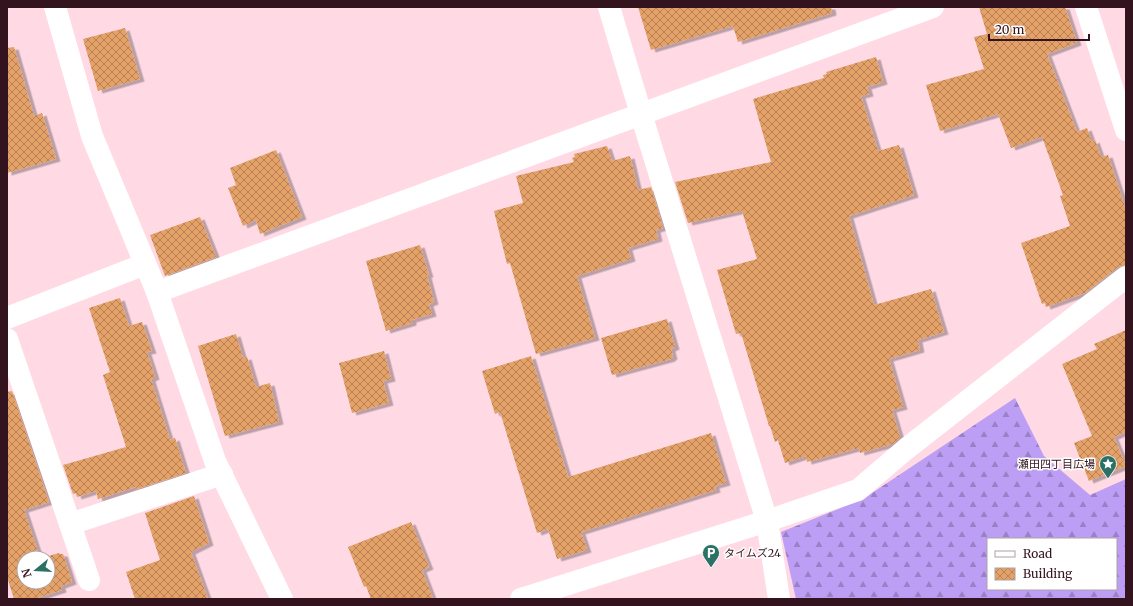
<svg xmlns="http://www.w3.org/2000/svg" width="1133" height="606" viewBox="0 0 1133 606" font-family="Merriweather,'Noto Sans JP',serif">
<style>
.forest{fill:url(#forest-firs);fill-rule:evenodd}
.building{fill:url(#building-cross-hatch);filter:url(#shadow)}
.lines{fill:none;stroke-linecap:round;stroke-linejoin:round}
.minor{stroke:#fff;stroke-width:22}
.labels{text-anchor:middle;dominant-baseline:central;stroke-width:3;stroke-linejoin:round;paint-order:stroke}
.poi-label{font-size:11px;fill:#33131e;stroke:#fff;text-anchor:end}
</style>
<defs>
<pattern id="forest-firs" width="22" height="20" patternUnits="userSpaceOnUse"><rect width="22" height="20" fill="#bd9ef5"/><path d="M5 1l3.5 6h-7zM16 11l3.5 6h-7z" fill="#9a80c6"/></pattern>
<pattern id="building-cross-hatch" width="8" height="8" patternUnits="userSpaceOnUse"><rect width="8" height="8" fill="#e4a168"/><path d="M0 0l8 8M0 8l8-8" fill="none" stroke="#b98255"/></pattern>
<filter id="shadow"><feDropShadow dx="4.5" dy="2.5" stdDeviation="0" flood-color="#0004"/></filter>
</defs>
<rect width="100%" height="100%" fill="#ffd9e3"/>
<path class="forest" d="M1015,398L1044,456L1090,495L1126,479V599H796L781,532L863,499ZM988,539H1116V589H988Z"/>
<g class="building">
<polygon points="638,7 831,7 832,13 738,42 733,26 651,50"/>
<polygon points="979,7 1065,7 1077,43 1047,54 1077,132 1087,128 1092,142 1095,140 1101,157 1108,155 1126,210 1126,265 1118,267 1085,293 1046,307 1045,303 1042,304 1021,243 1070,226 1060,196 1063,195 1042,137 1011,148 998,114 940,131 926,85 984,69 974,37 987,34"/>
<polygon points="125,28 140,79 98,91 83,39"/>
<polygon points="14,47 34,116 42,113 56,159 7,173 7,48"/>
<polygon points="876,57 883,82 867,87 869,94 861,96 878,151 899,145 914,195 849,216 874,305 931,289 944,332 918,340 920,350 889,359 903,407 892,410 900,437 893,444 860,453 859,448 807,462 806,456 785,463 778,440 775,442 770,426 769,426 741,333 736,334 717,270 757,259 742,211 688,223 675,182 771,162 753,99 824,78 823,75 827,74 826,72"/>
<polygon points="607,146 612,161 630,156 638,190 651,187 663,228 656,230 658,239 628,248 631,259 577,276 595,338 536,354 510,263 507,264 494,211 523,203 516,176 574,162 572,158 575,157 574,154"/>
<polygon points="276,150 302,217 260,234 256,220 243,226 228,188 236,185 230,168"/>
<polygon points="200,217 216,257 165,276 150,235"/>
<polygon points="420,245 429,275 427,275 434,302 429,304 432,314 412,320 412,323 386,331 366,261"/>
<polygon points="120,298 129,326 142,322 152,351 147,352 155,377 151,379 170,440 175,438 186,473 137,489 136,487 98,499 96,491 77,497 76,493 73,494 63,465 126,447 103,375 110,372 89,308"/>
<polygon points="667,319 675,347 671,349 673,357 671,358 671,359 612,375 601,338"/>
<polygon points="1126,330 1126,432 1114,437 1126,466 1089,481 1074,443 1092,436 1062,364 1097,349 1094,344"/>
<polygon points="236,334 243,358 247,357 256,387 270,383 279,422 225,436 198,346"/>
<polygon points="384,351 391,379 383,381 389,403 352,413 339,363"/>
<polygon points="531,356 568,477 711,433 726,483 715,486 716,490 581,532 587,550 557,559 548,529 537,533 500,412 495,414 482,371"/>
<polygon points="12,391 49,502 24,510 40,558 24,558 24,582 48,582 48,558 42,558 59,553 60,554 63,554 72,582 61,586 62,590 34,599 14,599 7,577 7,392"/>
<polygon points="194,496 209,543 191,552 208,599 135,599 126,572 160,560 145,513"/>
<polygon points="411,522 429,567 422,570 433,599 371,599 366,586 364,587 348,547"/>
</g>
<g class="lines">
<g class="minor">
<polyline points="55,7 92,136 157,292 215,461 282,599"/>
<polyline points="609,7 641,114 767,521 779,599"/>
<polyline points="1086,7 1126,130"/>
<polyline points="157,292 933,7"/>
<polyline points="7,318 145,264"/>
<polyline points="7,339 89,580"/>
<polyline points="70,524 222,474"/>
<polyline points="521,599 767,521 858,490 906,449 1126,277"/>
</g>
</g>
<defs>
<symbol id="sight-pin" viewBox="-11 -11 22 30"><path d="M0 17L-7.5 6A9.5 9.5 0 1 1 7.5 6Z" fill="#2b7165" stroke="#fff"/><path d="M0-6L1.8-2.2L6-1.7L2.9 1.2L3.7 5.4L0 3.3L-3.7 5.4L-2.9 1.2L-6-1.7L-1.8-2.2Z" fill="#fff"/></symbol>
<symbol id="parking-pin" viewBox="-11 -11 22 30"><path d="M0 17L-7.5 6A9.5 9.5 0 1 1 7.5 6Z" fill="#2b7165" stroke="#fff"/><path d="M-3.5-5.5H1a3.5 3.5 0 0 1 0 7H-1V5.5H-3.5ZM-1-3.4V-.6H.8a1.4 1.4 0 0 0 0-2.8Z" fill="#fff"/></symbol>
</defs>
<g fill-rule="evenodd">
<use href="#sight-pin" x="1098" y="454" width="20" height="27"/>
<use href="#parking-pin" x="701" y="543" width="20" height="27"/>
</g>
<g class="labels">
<g class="poi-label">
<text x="1095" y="464">瀬田四丁目広場</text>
<text x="724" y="553" text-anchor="start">タイムズ24</text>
</g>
</g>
<rect width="1133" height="606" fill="none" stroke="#33131e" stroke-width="16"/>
<rect x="987" y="538" width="130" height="52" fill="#ffffff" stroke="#ada1a5"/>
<rect x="995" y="551" width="20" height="6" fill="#ffffff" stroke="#ada1a5"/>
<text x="1023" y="558" font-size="12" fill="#33131e">Road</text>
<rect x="995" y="568" width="20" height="12" fill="url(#building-cross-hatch)" stroke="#ada1a5"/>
<text x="1023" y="578" font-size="12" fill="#33131e">Building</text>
<g transform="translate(36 570) rotate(252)"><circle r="19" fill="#ffffff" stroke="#ada1a5"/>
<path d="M0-3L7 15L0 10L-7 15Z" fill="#2b7165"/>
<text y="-6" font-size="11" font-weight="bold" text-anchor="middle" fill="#33131e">N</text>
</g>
<path d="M989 34v6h100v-6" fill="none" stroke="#33131e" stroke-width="2"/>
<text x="995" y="34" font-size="12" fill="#33131e" stroke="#ffffff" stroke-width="3" paint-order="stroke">20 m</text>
</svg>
